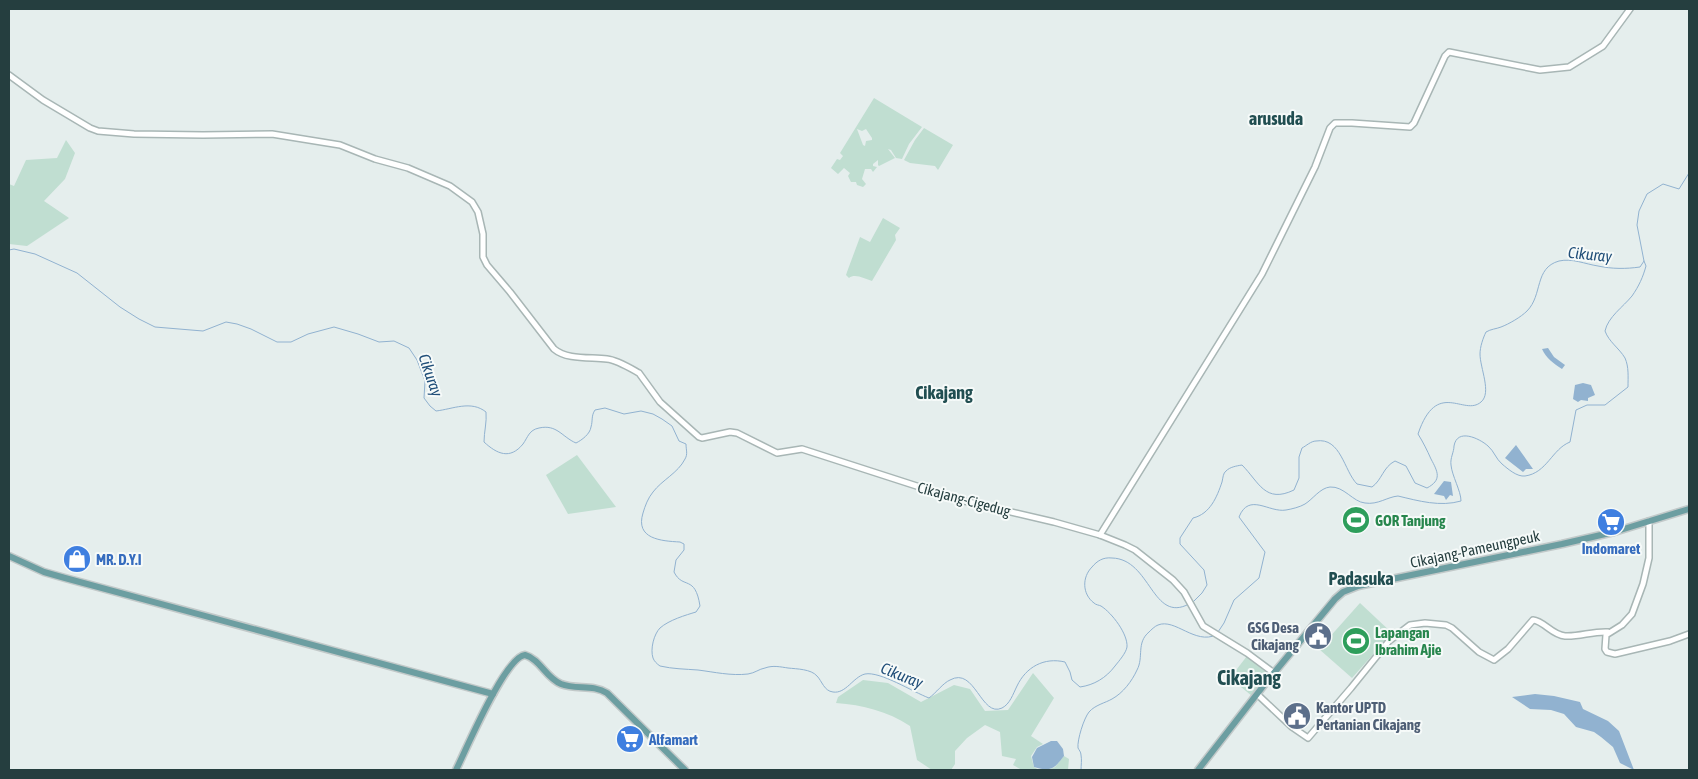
<svg xmlns="http://www.w3.org/2000/svg" width="1698" height="779" viewBox="0 0 1698 779" font-family="'Asap Condensed',sans-serif">
<style>
.green{fill:#c0ded1;fill-rule:evenodd}
.water{fill:#91b2d0}
.lines{fill:none;stroke-linecap:round;stroke-linejoin:round}
.stream{stroke:#91b2d0;stroke-width:1}
.tertiary-casing{stroke:#a8b6b5;stroke-width:8}
.primary-casing{stroke:#c2c9c9;stroke-width:9}
.tertiary{stroke:#fff;stroke-width:5}
.primary{stroke:#6c9ea1;stroke-width:6}
.labels{text-anchor:middle;dominant-baseline:central;stroke-width:4;stroke-linejoin:round;paint-order:stroke}
.street-label{font-size:15px;fill:#253e3f;stroke:#f6faf9}
.leisure-label{font-size:15px;font-weight:bold;fill:#27864d;stroke:#f6faf9;text-anchor:start}
.shop-label{font-size:15px;font-weight:bold;fill:#366cbe;stroke:#f6faf9;text-anchor:start}
.service-label{font-size:15px;font-weight:bold;fill:#4e5e75;stroke:#f6faf9;text-anchor:end}
.water-label{font-size:16px;font-style:italic;fill:#214f79;stroke:#f6faf9}
.quarter-label{font-size:18px;font-weight:bold;fill:#214e51;stroke:#f6faf9}
.district-label{font-size:20px;font-weight:bold;fill:#214e51;stroke:#f6faf9}
</style>
<rect width="100%" height="100%" fill="#e5eeed"/>
<g class="green">
<path d="M874,98L922,127L909,144L902,159L896,158L891,150L888,149L895,158L879,166L878,165V160L873,164V166L877,167L873,172L871,169H865L862,179L866,184L863,187L857,185L856,182H851L848,176L850,173L844,168L838,174L831,168L837,159L840,160L843,156L840,153ZM857,129L862,131L866,129L872,138V140L866,141L865,146L863,145Z"/>
<polygon points="924,128 953,145 938,170 935,166 910,163 904,160 915,140"/>
<polygon points="66,140 75,153 65,179 44,201 69,218 27,246 9,244 9,184 14,186 26,160 57,158"/>
<path d="M883,218L900,228L895,235L896,240L872,281C865,279 855,273 849,278L846,275L847,272L860,237L870,242Z"/>
<polygon points="577,455 616,507 568,514 546,475"/>
<polygon points="1360,603 1392,633 1352,678 1319,649"/>
<polygon points="1247,656 1269,674 1252,696 1230,678"/>
<path d="M1033,673L1054,698L1031,736L1043,744L1037,747L1031,756L1034,767L1039,770H1022L1013,765L1016,759L1002,756L1000,732L985,725L967,738L955,751V764L951,770H932L917,760L910,726C887,711 863,705 836,703L838,697L863,680L888,683L921,702L954,685L970,689L985,711L1008,710Z"/>
<polygon points="1064,756 1069,759 1068,770 1048,770 1055,767"/>
</g>
<g class="water">
<path d="M1548,348L1554,357L1565,365L1562,369C1554,364 1546,358 1542,349Z"/>
<polygon points="1583,383 1591,385 1595,395 1588,398 1588,401 1581,400 1578,402 1573,399 1575,385"/>
<polygon points="1516,445 1533,469 1526,469 1523,472 1505,458"/>
<polygon points="1444,481 1451,482 1453,496 1450,495 1446,500 1444,496 1434,494"/>
<polygon points="1535,694 1554,696 1580,702 1583,709 1608,721 1619,731 1634,770 1620,763 1613,747 1601,737 1594,732 1576,727 1564,714 1551,710 1530,709 1512,697"/>
<path d="M1051,741H1057L1063,749L1064,756C1054,769 1051,772 1034,767L1032,757L1037,748Z"/>
</g>
<g class="lines">
<g class="stream">
<path d="M9,250L14,249L35,254L77,273L120,307L139,319L155,327L203,331L226,322L237,324L251,329L277,342H291L308,334L334,327L358,334L379,342L394,341L409,348L417,360L425,381L424,398L430,406L436,411C453,409 471,400 486,412C487,422 484,432 484,442C497,454 510,460 523,444C528,437 529,430 539,428C557,424 562,437 576,443C582,440 590,434 591,427C593,420 591,416 595,410L605,408L624,414L641,411L653,414L662,419L672,426L679,441L686,444C686,450 688,454 685,459C678,473 662,480 653,492C648,498 645,506 643,513C635,539 661,541 680,542L684,544V550L676,560L674,572C683,590 695,574 700,606L696,612C686,615 669,620 660,628C654,634 650,649 653,658C654,661 657,664 660,666C673,669 685,669 698,670C714,672 731,676 748,674C755,673 759,669 765,668C773,665 781,667 788,668C797,669 811,669 817,676C822,681 824,691 833,692C846,694 853,677 865,674C880,671 913,692 929,698C936,693 943,683 950,680C975,666 981,718 1002,708C1010,704 1013,694 1017,686C1026,667 1044,657 1065,662L1070,672L1072,680L1080,687C1094,685 1106,678 1115,666C1119,661 1126,653 1127,647C1128,634 1112,613 1101,606C1099,605 1096,605 1094,603C1082,594 1082,577 1092,567C1097,561 1103,557 1112,558C1151,559 1152,624 1189,604"/>
<path d="M1193,602L1202,593L1207,585L1204,570L1180,544V538L1193,518C1210,514 1217,497 1222,482C1223,478 1223,473 1226,471C1230,467 1236,466 1242,465C1259,482 1265,504 1294,490L1299,478V457L1302,448C1306,446 1311,441 1316,441C1341,437 1344,471 1357,484L1372,487C1382,480 1383,467 1395,461L1406,466L1415,483L1427,488C1442,480 1438,472 1431,459C1427,450 1423,442 1418,434C1437,378 1464,417 1481,402C1492,393 1480,368 1480,354C1480,347 1483,338 1486,332C1491,329 1496,329 1501,327C1509,324 1521,317 1527,311C1543,295 1534,268 1559,261C1572,258 1585,264 1598,266C1612,269 1626,269 1640,267L1644,261L1637,225L1639,211L1647,194L1663,184L1679,189L1689,173"/>
<path d="M1218,632L1224,623L1234,600L1259,578L1265,552L1239,517C1249,492 1269,513 1286,510C1292,509 1300,507 1305,504C1313,499 1320,488 1330,487C1344,486 1353,502 1365,503C1378,505 1387,497 1398,496C1419,501 1440,507 1461,501C1461,491 1452,476 1451,465C1450,458 1454,452 1454,446C1457,428 1479,438 1488,446C1494,451 1496,459 1502,464C1508,469 1517,477 1525,476C1547,473 1552,449 1570,442L1576,410L1587,405H1605L1628,387C1628,377 1629,367 1625,358C1619,348 1609,342 1605,331C1608,317 1623,307 1632,296C1639,286 1643,277 1646,266L1644,261"/>
<path d="M1081,770C1081,765 1082,760 1081,755C1081,752 1079,750 1078,748C1077,740 1084,718 1089,712C1095,705 1105,703 1112,699C1123,693 1132,681 1137,670C1144,657 1136,643 1149,632C1151,630 1155,626 1158,625C1175,618 1195,645 1216,635"/>
</g>
<defs>
<g id="tertiary">
<path d="M9,75L43,100L90,128L98,131L134,134L203,135L272,134L340,145L375,159L408,168L450,186L472,202L478,212L483,234V257L487,265L510,292L554,349C567,360 590,357 607,359C617,360 630,368 639,373L660,402L699,437L702,438L730,432L737,433L777,453L802,449L960,500L1054,522L1100,535L1125,545L1135,550L1173,580L1184,592L1203,626L1247,653L1274,673"/>
<polyline points="1649,521 1649,558 1643,584 1632,614 1622,625 1606,635 1605,649 1607,652 1615,654 1670,641 1689,634"/>
<polyline points="1100,535 1262,274 1315,167 1330,128 1335,123 1352,123 1410,127 1414,123 1445,56 1449,52 1540,70 1569,67 1603,46 1630,9"/>
<path d="M1257,694L1292,727L1308,738L1351,688L1389,641L1410,625L1425,623L1446,625L1452,628L1479,652L1494,660L1508,649L1533,620C1544,621 1552,635 1565,636C1579,637 1593,631 1608,632"/>
</g>
<g id="primary">
<polyline points="9,556 44,572 65,578 493,694"/>
<path d="M456,770C466,750 505,657 525,655C540,659 546,678 561,684C576,690 593,684 607,693L685,770"/>
<polyline points="1198,770 1264,685 1335,599 1343,592 1358,586 1562,544 1614,532 1689,509"/>
</g>
</defs>
<use href="#tertiary" class="tertiary-casing"/>
<use href="#primary" class="primary-casing"/>
<use href="#tertiary" class="tertiary"/>
<use href="#primary" class="primary"/>
</g>
<defs>
<symbol id="stadium-disc" viewBox="-11 -11 22 22"><circle r="9.5" fill="#2e9e5b" stroke="#f6faf9"/><path d="M0-5a6.5 5 0 1 0 0 10a6.5 5 0 1 0 0-10ZM-3.5-1.8h7v3.6h-7Z" fill="#fff"/></symbol>
<symbol id="supermarket-disc" viewBox="-11 -11 22 22"><circle r="9.5" fill="#3f7fe0" stroke="#f6faf9"/><path d="M-6-5.5h2.5l.6 2H6L4.5 2H-2.5L-4.4-4H-6ZM-1.5 3.2a1.3 1.3 0 1 0 .1 0ZM3 3.2a1.3 1.3 0 1 0 .1 0Z" fill="#fff"/></symbol>
<symbol id="shop-disc" viewBox="-11 -11 22 22"><circle r="9.5" fill="#3f7fe0" stroke="#f6faf9"/><path d="M-5-2.5h2.3a2.7 3.5 0 0 1 5.4 0H5L5.5 6h-11ZM-1.5-2.5h3a1.5 2.3 0 0 0-3 0Z" fill="#fff"/></symbol>
<symbol id="civic-disc" viewBox="-11 -11 22 22"><circle r="9.5" fill="#5c6f8a" stroke="#f6faf9"/><path d="M-.6-6.5H3V-4.5H.6V-3L4-1V1h2V6H-6V1h2V-1L-.6-3ZM-1.2 2.5V6h2.4V2.5Z" fill="#fff"/></symbol>
</defs>
<g fill-rule="evenodd">
<use href="#stadium-disc" x="1340" y="504" width="32" height="32"/>
<use href="#supermarket-disc" x="1595" y="506" width="32" height="32"/>
<use href="#shop-disc" x="61" y="543" width="32" height="32"/>
<use href="#civic-disc" x="1302" y="620" width="32" height="32"/>
<use href="#stadium-disc" x="1340" y="625" width="32" height="32"/>
<use href="#civic-disc" x="1281" y="700" width="32" height="32"/>
<use href="#supermarket-disc" x="614" y="723" width="32" height="32"/>
</g>
<g class="labels">
<g class="street-label">
<text transform="translate(964 499) rotate(15)">Cikajang-Cigedug</text>
<text transform="translate(1475 549) rotate(-12)">Cikajang-Pameungpeuk</text>
</g>
<g class="leisure-label">
<text x="1375" y="520">GOR Tanjung</text>
<text x="1375" y="632">Lapangan<tspan x="1375" dy="17">Ibrahim Ajie</tspan></text>
</g>
<g class="shop-label">
<text x="1611" y="548" text-anchor="middle">Indomaret</text>
<text x="96" y="559">MR. D.Y.I</text>
<text x="649" y="739">Alfamart</text>
</g>
<g class="service-label">
<text x="1299" y="627">GSG Desa<tspan x="1299" dy="17">Cikajang</tspan></text>
<text x="1316" y="707" text-anchor="start">Kantor UPTD<tspan x="1316" dy="17">Pertanian Cikajang</tspan></text>
</g>
<g class="water-label">
<text transform="translate(1590 254) rotate(6)">Cikuray</text>
<text transform="translate(431 375) rotate(71)">Cikuray</text>
<text transform="translate(902 675) rotate(22)">Cikuray</text>
</g>
<g class="quarter-label">
<text x="1276" y="118">arusuda</text>
<text x="944" y="392">Cikajang</text>
<text x="1361" y="578">Padasuka</text>
</g>
<g class="district-label">
<text x="1249" y="677">Cikajang</text>
</g>
</g>
<rect width="1698" height="779" fill="none" stroke="#253e3f" stroke-width="20"/>
</svg>
